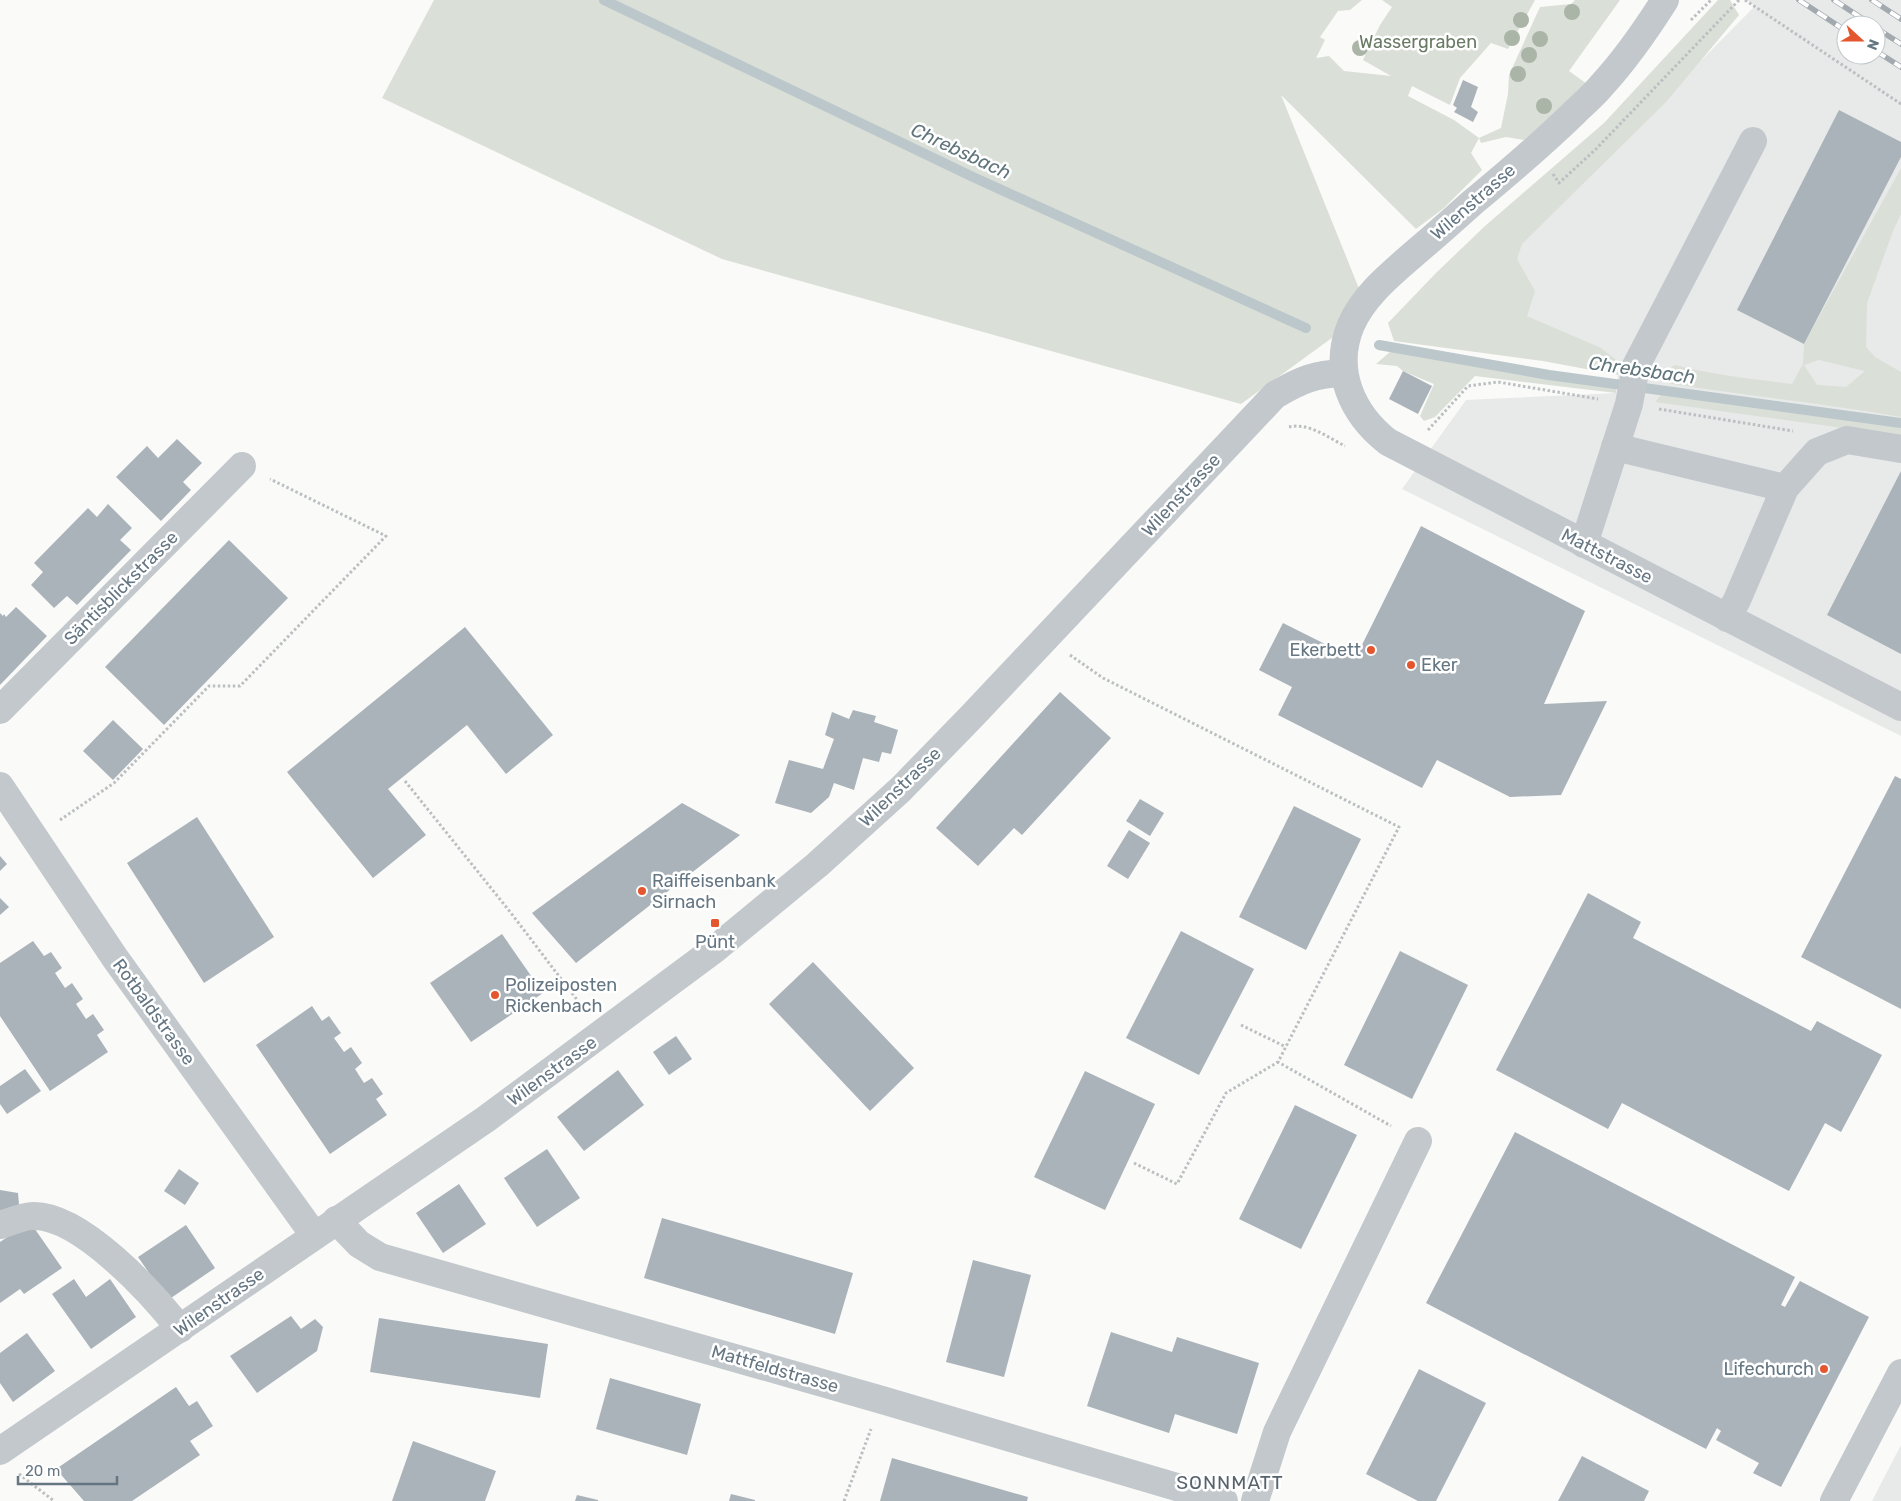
<svg xmlns="http://www.w3.org/2000/svg" width="1901" height="1501" viewBox="0 0 1901 1501" font-family="Rubik,sans-serif">
<style>
.built{fill:#e8e9e9;fill-rule:evenodd}
.green{fill:#dadfd7;fill-rule:evenodd}
.lines{fill:none;stroke-linecap:round;stroke-linejoin:round}
.stream{stroke:#bbc7cb;stroke-width:10}
.building{fill:#aab3b9}
.path{stroke:#bbbfc2;stroke-width:3;stroke-dasharray:2.5 2.5;stroke-linecap:butt}
.minor{stroke:#c3c8cc;stroke-width:28}
.rail-casing{stroke:#a2aab0;stroke-width:5.5}
.rail{stroke:#fff;stroke-width:4;stroke-dasharray:11;stroke-linecap:butt}
.tree{fill:#aab4a7}
.poi-dot{fill:#e4572e;stroke:#fff;stroke-width:2}
.labels{text-anchor:middle;dominant-baseline:central;stroke-width:5;stroke-linejoin:round;paint-order:stroke}
.park-label{font-size:18px;fill:#687a64;stroke:#fff}
.street-label{font-size:18px;fill:#657683;stroke:#fff}
.poi-label{font-size:18px;fill:#657683;stroke:#fff;text-anchor:start}
.water-label{font-size:19px;font-style:italic;fill:#60757c;stroke:#fff}
.neighbourhood-label{font-size:19px;letter-spacing:1px;fill:#57646e;stroke:#fff}
</style>
<rect width="100%" height="100%" fill="#fafaf8"/>
<g class="built">
<path d="M1747,0H1901V736L1402,489L1466,400L1616,393L1619,363L1527,316L1511,253L1755,6ZM1846,25H1876V55H1846Z"/>
<polygon points="1901,1445 1901,1501 1872,1501"/>
</g>
<g class="green">
<polygon points="434,0 1362,0 1350,10 1338,11 1320,37 1325,40 1316,58 1329,56 1344,71 1391,76 1363,60 1380,25 1392,7 1382,0 1535,0 1508,49 1491,43 1460,78 1450,105 1412,86 1408,96 1454,120 1479,138 1501,128 1508,94 1509,75 1540,7 1571,4 1575,0 1620,0 1569,71 1587,84 1524,140 1506,137 1481,143 1479,138 1471,153 1482,170 1444,208 1416,229 1281,95 1364,301 1351,324 1241,404 722,259 382,98"/>
<polygon points="1718,0 1730,0 1739,15 1666,102 1522,244 1517,259 1535,291 1527,316 1601,348 1620,363 1618,375 1543,361 1394,341 1388,323 1436,273 1485,226 1604,123"/>
<path d="M1901,168V214L1893,231L1867,303L1866,347L1875,357L1901,372V417C1824,403 1746,396 1668,383L1667,376L1659,367L1665,372L1675,365C1713,375 1753,379 1792,384L1803,364L1804,344ZM1819,360L1865,371L1846,387L1817,385L1804,365Z"/>
<polygon points="1391,351 1616,382 1616,393 1475,376 1435,417 1424,421 1420,416 1434,384 1403,371 1397,366 1376,364"/>
<polygon points="1665,390 1871,421 1901,427 1901,436 1655,402"/>
</g>
<g class="lines">
<g class="stream">
<polyline points="604,0 973,177 1306,328"/>
<polyline points="1379,345 1549,375 1901,423"/>
</g>
</g>
<g class="building">
<polygon points="1463,80 1478,87 1471,107 1478,112 1473,122 1454,112 1457,108 1453,105"/>
<polygon points="1839,110 1901,142 1901,157 1804,344 1737,310"/>
<polygon points="1403,371 1432,386 1418,414 1389,399"/>
<polygon points="177,439 202,463 183,482 191,490 161,521 116,477 147,446 158,458"/>
<polygon points="1901,471 1901,654 1827,615"/>
<polygon points="108,504 132,528 120,540 131,550 77,605 67,596 54,608 31,585 43,572 34,563 88,508 97,517"/>
<polygon points="1421,526 1585,611 1544,704 1607,701 1561,795 1510,797 1437,760 1422,788 1278,715 1292,687 1259,670 1283,623 1355,659"/>
<polygon points="229,540 288,598 164,725 105,667"/>
<polygon points="16,607 47,636 0,685 0,613 3,616 4,614 6,617"/>
<polygon points="465,627 553,735 506,774 467,725 388,789 426,835 373,878 287,772"/>
<polygon points="1060,692 1111,738 1022,835 1014,828 978,866 936,828"/>
<polygon points="853,710 876,716 874,722 898,730 891,754 882,752 879,762 863,758 854,790 834,783 829,797 811,813 775,803 789,760 823,769 834,739 825,735 832,712 849,719"/>
<polygon points="113,720 143,749 113,780 83,751"/>
<polygon points="1895,776 1901,779 1901,1009 1801,957"/>
<polygon points="1140,799 1164,813 1150,836 1126,821"/>
<polygon points="682,803 740,835 576,963 532,913"/>
<polygon points="1294,806 1361,839 1306,950 1239,917"/>
<polygon points="197,817 274,937 204,983 127,863"/>
<polygon points="1129,830 1150,843 1128,879 1107,866"/>
<polygon points="0,856 7,864 0,871"/>
<polygon points="1588,893 1641,922 1633,938 1811,1031 1817,1021 1882,1055 1841,1132 1825,1123 1789,1191 1622,1103 1608,1129 1496,1070"/>
<polygon points="0,898 9,907 0,915"/>
<polygon points="1181,931 1254,969 1199,1075 1126,1038"/>
<polygon points="502,934 543,993 471,1042 430,983"/>
<polygon points="33,941 44,956 51,952 62,968 55,973 65,988 72,983 83,999 76,1004 86,1019 93,1014 104,1030 97,1035 108,1052 50,1091 0,1016 0,963"/>
<polygon points="1400,951 1468,985 1412,1099 1344,1065"/>
<polygon points="813,962 914,1068 870,1111 769,1004"/>
<polygon points="312,1006 322,1021 329,1016 341,1033 334,1038 344,1052 351,1047 362,1063 355,1069 364,1083 372,1078 383,1094 376,1099 387,1115 330,1154 256,1045"/>
<polygon points="676,1036 692,1059 669,1075 653,1052"/>
<polygon points="25,1069 41,1091 7,1114 0,1104 0,1086"/>
<polygon points="618,1070 644,1105 584,1151 557,1117"/>
<polygon points="1085,1071 1155,1104 1105,1210 1034,1177"/>
<polygon points="1295,1105 1357,1135 1301,1249 1239,1219"/>
<polygon points="1515,1132 1795,1277 1781,1305 1785,1307 1800,1281 1869,1317 1781,1487 1753,1473 1759,1463 1716,1440 1721,1431 1717,1428 1706,1449 1426,1303"/>
<polygon points="547,1149 580,1198 537,1227 504,1178"/>
<polygon points="179,1169 199,1183 185,1205 164,1191"/>
<polygon points="459,1184 486,1224 443,1253 416,1213"/>
<polygon points="0,1190 18,1193 19,1205 0,1214"/>
<polygon points="662,1218 853,1273 835,1334 644,1278"/>
<polygon points="30,1222 62,1268 24,1294 20,1289 0,1303 0,1242"/>
<polygon points="186,1225 215,1268 168,1300 138,1257"/>
<polygon points="973,1260 1031,1275 1004,1377 946,1362"/>
<polygon points="74,1279 86,1297 110,1279 136,1317 91,1349 52,1294"/>
<polygon points="291,1316 301,1329 315,1319 323,1327 317,1351 257,1393 230,1356"/>
<polygon points="379,1318 548,1344 540,1398 370,1372"/>
<polygon points="1111,1332 1172,1352 1177,1337 1259,1363 1237,1434 1175,1414 1169,1433 1087,1406"/>
<polygon points="27,1333 55,1371 13,1402 0,1383 0,1353"/>
<polygon points="1419,1369 1486,1403 1436,1501 1418,1501 1366,1474"/>
<polygon points="610,1378 701,1404 687,1455 596,1429"/>
<polygon points="176,1387 189,1406 197,1401 213,1426 190,1441 200,1455 132,1501 84,1501 56,1469"/>
<polygon points="413,1441 496,1471 485,1501 392,1501"/>
<polygon points="1582,1456 1649,1491 1644,1501 1558,1501"/>
<polygon points="892,1458 1028,1497 1027,1501 880,1501"/>
<polygon points="731,1494 755,1500 755,1501 729,1501"/>
<polygon points="577,1495 598,1500 598,1501 575,1501"/>
</g>
<g class="lines">
<g class="path">
<polyline points="1745,0 1901,104"/>
<polyline points="1691,20 1711,0"/>
<polyline points="1553,174 1559,183 1596,149 1739,0"/>
<polyline points="1659,409 1793,431"/>
<path d="M1289,427C1308,422 1329,438 1345,446"/>
<polyline points="1428,430 1468,386 1498,382 1598,399"/>
<polyline points="1070,655 1103,678 1399,827 1278,1062 1391,1126"/>
<polyline points="405,781 511,913 584,1009"/>
<polyline points="60,820 114,783 209,686 240,686 386,536 270,479"/>
<polyline points="1241,1025 1286,1047"/>
<polyline points="1134,1163 1177,1184 1226,1093 1278,1062"/>
<polyline points="19,1474 54,1501"/>
<polyline points="844,1501 871,1429"/>
</g>
<g class="minor">
<path d="M1665,0C1646,30 1626,59 1602,85C1594,95 1584,103 1575,112C1543,143 1508,173 1473,202C1454,219 1435,236 1416,252C1392,273 1364,295 1351,325C1332,370 1352,414 1388,442L1901,707"/>
<polyline points="1615,447 1785,488"/>
<polyline points="1584,544 1629,404 1636,366 1753,141"/>
<polyline points="1727,618 1737,600 1785,488 1817,452 1847,440 1901,449"/>
<polyline points="0,710 242,466"/>
<polyline points="0,786 115,958 314,1235"/>
<polyline points="336,1220 359,1244 380,1257 882,1400 1224,1501"/>
<path d="M0,1225C10,1222 23,1216 33,1216C81,1215 152,1293 180,1329"/>
<path d="M0,1451L486,1119L715,949L817,865L901,789L972,716L1275,395C1301,380 1314,374 1344,373"/>
<polyline points="1255,1501 1277,1432 1418,1141"/>
<polyline points="1834,1501 1901,1373"/>
</g>
<defs>
<g id="rail">
<polyline points="1799,0 1846,31"/>
<polyline points="1834,0 1872,25"/>
<polyline points="1872,0 1901,19"/>
<polyline points="1876,28 1901,44"/>
<polyline points="1876,51 1901,67"/>
</g>
</defs>
<use href="#rail" class="rail-casing"/>
<use href="#rail" class="rail"/>
</g>
<g class="tree">
<circle cx="1572" cy="12" r="8"/>
<circle cx="1521" cy="20" r="8"/>
<circle cx="1512" cy="38" r="8"/>
<circle cx="1540" cy="39" r="8"/>
<circle cx="1360" cy="48" r="8"/>
<circle cx="1529" cy="55" r="8"/>
<circle cx="1518" cy="74" r="8"/>
<circle cx="1544" cy="106" r="8"/>
</g>
<g class="poi-dot">
<circle cx="1371" cy="650" r="5"/>
<circle cx="1411" cy="665" r="5"/>
<circle cx="642" cy="891" r="5"/>
<rect x="710" y="918" width="10" height="10" rx="2.5"/>
<circle cx="495" cy="995" r="5"/>
<circle cx="1824" cy="1369" r="5"/>
</g>
<g class="labels">
<g class="park-label">
<text x="1418" y="42">Wassergraben</text>
</g>
<g class="street-label">
<text transform="translate(1473 202) rotate(-41)">Wilenstrasse</text>
<text transform="translate(1181 495) rotate(-47)">Wilenstrasse</text>
<text transform="translate(1607 556) rotate(27)">Mattstrasse</text>
<text transform="translate(121 588) rotate(-45)">Säntisblickstrasse</text>
<text transform="translate(900 787) rotate(-44)">Wilenstrasse</text>
<text transform="translate(154 1012) rotate(54)">Rotbaldstrasse</text>
<text transform="translate(552 1071) rotate(-36)">Wilenstrasse</text>
<text transform="translate(219 1302) rotate(-35)">Wilenstrasse</text>
<text transform="translate(775 1369) rotate(16)">Mattfeldstrasse</text>
</g>
<g class="poi-label">
<text x="1361" y="650" text-anchor="end">Ekerbett</text>
<text x="1421" y="665">Eker</text>
<text x="652" y="881">Raiffeisenbank<tspan x="652" dy="21">Sirnach</tspan></text>
<text x="715" y="942" text-anchor="middle">Pünt</text>
<text x="505" y="985">Polizeiposten<tspan x="505" dy="21">Rickenbach</tspan></text>
<text x="1814" y="1369" text-anchor="end">Lifechurch</text>
</g>
<g class="water-label">
<text transform="translate(961 151) rotate(25)">Chrebsbach</text>
<text transform="translate(1642 370) rotate(8)">Chrebsbach</text>
</g>
<g class="neighbourhood-label">
<text x="1230" y="1482">SONNMATT</text>
</g>
</g>
<g transform="translate(1861 40) rotate(111)"><circle r="24" fill="#ffffff" stroke="#c1c8cd"/>
<path d="M0-4L9 19L0 12L-9 19Z" fill="#e4572e"/>
<text y="-8" font-size="14" font-weight="bold" text-anchor="middle" fill="#657683">N</text>
</g>
<path d="M18 1476v8h99v-8" fill="none" stroke="#657683" stroke-width="2.5"/>
<text x="25" y="1476" font-size="15" fill="#657683" stroke="#ffffff" stroke-width="4" paint-order="stroke">20 m</text>
</svg>
